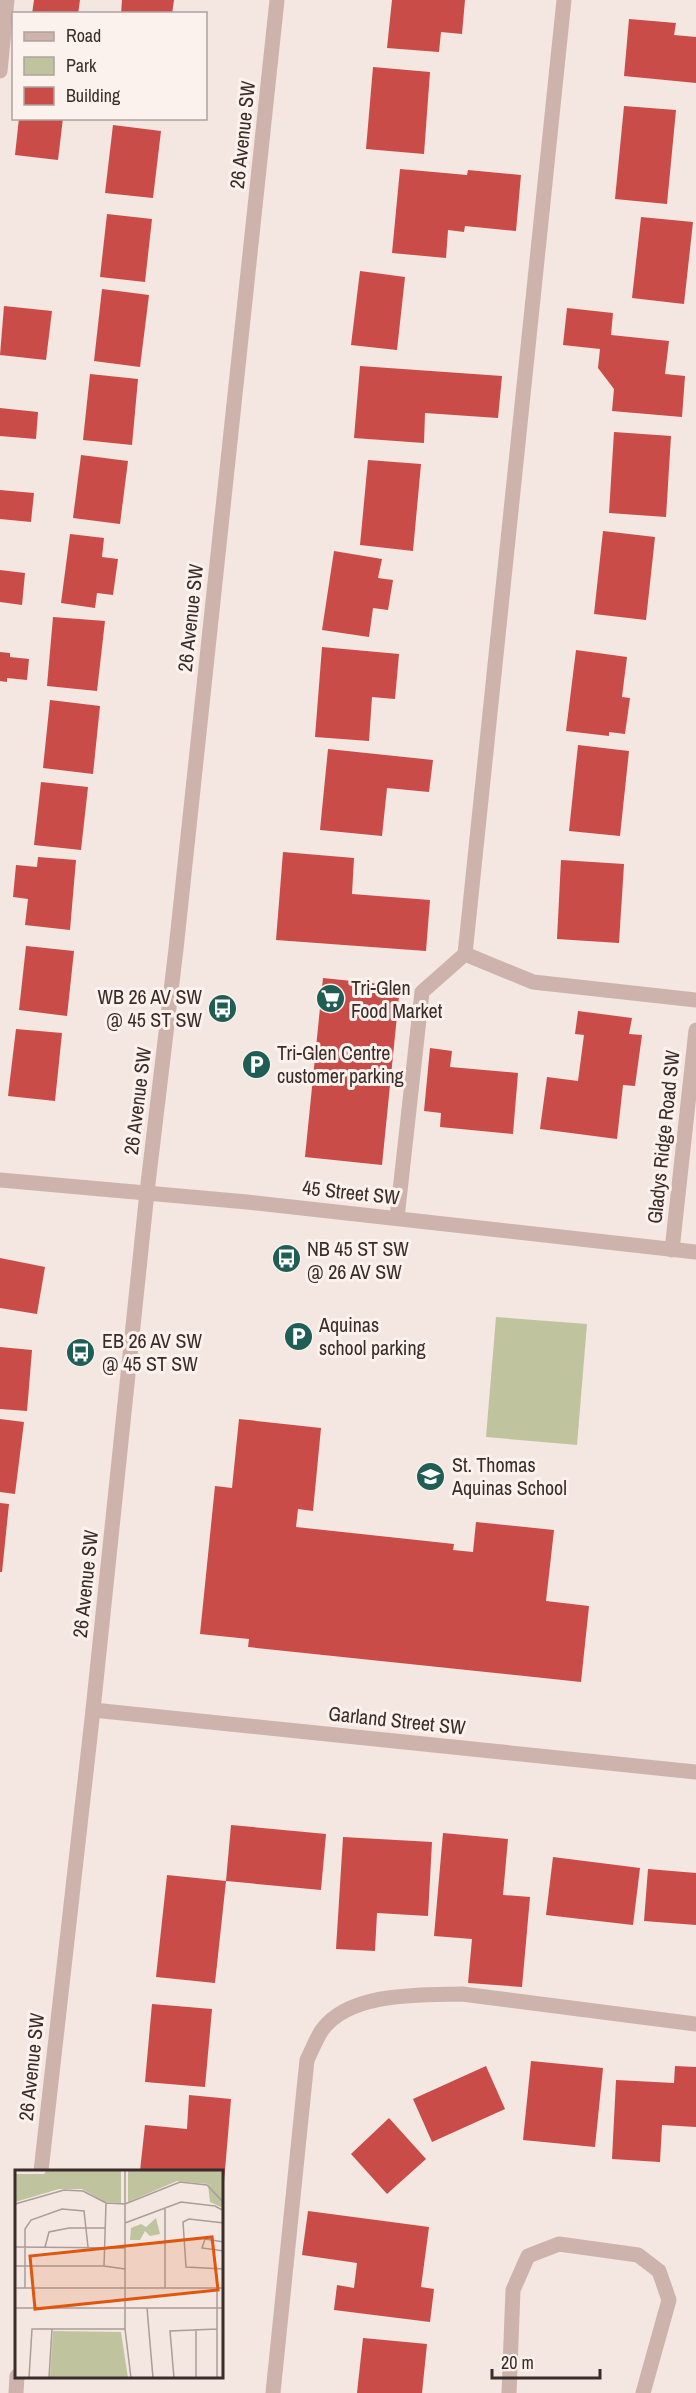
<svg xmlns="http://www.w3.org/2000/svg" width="696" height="2393" viewBox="0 0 696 2393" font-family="'Archivo Narrow',sans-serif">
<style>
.green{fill:#bfc49f}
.building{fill:#c94c49}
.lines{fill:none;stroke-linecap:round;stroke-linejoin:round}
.minor{stroke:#cdb3ab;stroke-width:15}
.labels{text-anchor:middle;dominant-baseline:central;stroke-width:6;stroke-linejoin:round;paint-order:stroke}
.street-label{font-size:20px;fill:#3a2c2a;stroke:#fbf1ed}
.poi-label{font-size:20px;fill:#3a2c2a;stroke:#fbf1ed;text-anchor:start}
.inset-road{fill:none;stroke:#aa9c97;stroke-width:1.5}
.view{fill:#df570e;fill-opacity:0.15;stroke:#df570e;stroke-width:3}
.inset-edge{fill:none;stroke:#3a2c2a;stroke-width:3}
</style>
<rect width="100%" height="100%" fill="#f4e6e0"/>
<polygon class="green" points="496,1317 587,1324 577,1445 486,1437"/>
<g class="building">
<polygon points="34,0 80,0 78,14 32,14"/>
<polygon points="122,0 174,0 172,14 121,14"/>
<polygon points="392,0 465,0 462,34 441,32 439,52 387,48"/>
<polygon points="629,19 676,23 674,35 696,37 696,83 624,76"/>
<polygon points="373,67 430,72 424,154 366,149"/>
<polygon points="624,106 676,110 667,204 615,199"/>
<polygon points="19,118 63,118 58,160 15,155"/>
<polygon points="113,125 161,131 153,198 105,193"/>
<polygon points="400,169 467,175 468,170 521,175 516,231 465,226 464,232 448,230 446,258 392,253"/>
<polygon points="107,214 152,219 145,282 100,277"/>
<polygon points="641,217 693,222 684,304 632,298"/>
<polygon points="360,271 405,277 397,350 351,345"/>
<polygon points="102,289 149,295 140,367 94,361"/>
<polygon points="4,306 52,311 46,360 0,355"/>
<polygon points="567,308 613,313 611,335 669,341 665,374 685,376 682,417 612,411 614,389 598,368 600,349 563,345"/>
<polygon points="360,366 502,376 498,418 425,413 424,443 354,438"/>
<polygon points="90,374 138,379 132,445 83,440"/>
<polygon points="0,408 38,412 36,439 0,436"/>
<polygon points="614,432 671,436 666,517 609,513"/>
<polygon points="81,455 128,461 120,524 73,518"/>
<polygon points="368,460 421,464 413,551 360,545"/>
<polygon points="0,490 34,493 31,522 0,519"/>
<polygon points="603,531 655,537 646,620 594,614"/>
<polygon points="70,534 104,538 102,557 118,559 113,595 97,593 95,608 61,603"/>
<polygon points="334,551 382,559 378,578 393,580 388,610 373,608 369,637 322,630"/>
<polygon points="0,570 25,573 22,605 0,602"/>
<polygon points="53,617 105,621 97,691 47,686"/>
<polygon points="322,647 399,654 395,699 372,697 369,741 315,737"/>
<polygon points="576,650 627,657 622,697 630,698 625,734 609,732 609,736 566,731"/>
<polygon points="0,652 10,653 10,657 29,659 27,680 7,678 7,682 0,681"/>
<polygon points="50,700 100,706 93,774 43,768"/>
<polygon points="578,745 629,751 620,836 569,831"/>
<polygon points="328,749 433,760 429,792 387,788 382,836 320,830"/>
<polygon points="41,782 88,787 81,850 34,845"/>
<polygon points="283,852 354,858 352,894 430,900 426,951 276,940"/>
<polygon points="38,857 76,860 70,930 25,925 28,899 13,897 16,865 37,867"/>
<polygon points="561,860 624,864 619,943 557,939"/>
<polygon points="26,946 74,951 67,1016 19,1010"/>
<polygon points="323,978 400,986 382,1165 305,1157"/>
<polygon points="578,1011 632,1018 629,1034 642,1035 635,1086 623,1085 617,1139 540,1129 547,1077 578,1081 584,1035 575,1034"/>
<polygon points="16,1029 62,1033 55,1101 8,1096"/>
<polygon points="430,1048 452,1051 450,1067 518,1073 513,1134 440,1127 441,1113 424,1111"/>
<polygon points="0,1258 45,1267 37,1314 0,1308"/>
<polygon points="0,1347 32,1350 27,1411 0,1409"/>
<polygon points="0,1419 24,1422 15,1494 0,1492"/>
<polygon points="239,1419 321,1428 313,1511 298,1509 296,1527 454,1544 453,1550 473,1552 476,1522 554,1530 546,1601 589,1606 581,1682 248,1647 249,1639 200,1634 215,1486 232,1488"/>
<polygon points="0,1503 9,1504 2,1572 0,1572"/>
<polygon points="231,1825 326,1834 321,1890 226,1881"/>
<polygon points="443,1833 508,1839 503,1895 530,1897 522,1987 468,1983 472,1939 434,1936"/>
<polygon points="343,1837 432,1842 428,1916 377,1913 375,1951 336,1949"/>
<polygon points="553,1857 640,1868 633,1925 546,1915"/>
<polygon points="648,1869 696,1873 696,1925 644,1921"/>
<polygon points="167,1875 226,1881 215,1983 156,1977"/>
<polygon points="152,2004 212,2009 205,2087 145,2082"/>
<polygon points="531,2061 603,2068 595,2147 523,2140"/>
<polygon points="486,2066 505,2109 432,2142 413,2099"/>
<polygon points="675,2066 696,2067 696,2127 662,2125 660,2162 612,2159 616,2080 674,2083"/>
<polygon points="189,2095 231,2099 224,2182 222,2182 222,2171 140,2171 145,2125 187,2129"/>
<polygon points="389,2118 426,2159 387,2194 351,2154"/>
<polygon points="308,2211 429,2227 421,2287 434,2289 430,2322 334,2310 337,2285 354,2288 357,2263 302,2255"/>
<polygon points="363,2338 427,2344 422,2393 357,2393"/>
</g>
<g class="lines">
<g class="minor">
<polyline points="0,71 7,0"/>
<polyline points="465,954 564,0"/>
<polyline points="0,1180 247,1202 696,1252"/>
<polyline points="397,1218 422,992 465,954 533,982 696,1000"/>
<polyline points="672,1250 696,1030"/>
<polyline points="93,1710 696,1772"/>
<polyline points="41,2171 93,1710 147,1192 176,949 277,0"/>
<polyline points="16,2393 17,2376"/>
<path d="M273,2393L307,2060C312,2050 316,2039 322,2030C350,1992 419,1995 462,1994L696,2024"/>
<polyline points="509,2393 513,2290 528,2256 559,2244 638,2255 659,2271 669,2300 643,2393"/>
</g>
</g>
<defs>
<symbol id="supermarket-disc" viewBox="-11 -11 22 22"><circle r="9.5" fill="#1e5e54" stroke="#fbf1ed"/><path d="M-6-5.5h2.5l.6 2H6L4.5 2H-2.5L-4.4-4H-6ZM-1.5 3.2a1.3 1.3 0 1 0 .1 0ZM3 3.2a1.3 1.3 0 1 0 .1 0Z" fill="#fff"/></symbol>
<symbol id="bus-disc" viewBox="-11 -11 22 22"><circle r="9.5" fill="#1e5e54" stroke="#fbf1ed"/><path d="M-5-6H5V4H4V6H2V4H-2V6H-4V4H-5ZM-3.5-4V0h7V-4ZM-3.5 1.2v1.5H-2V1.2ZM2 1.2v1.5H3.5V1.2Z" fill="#fff"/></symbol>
<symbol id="parking-disc" viewBox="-11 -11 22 22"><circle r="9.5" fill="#1e5e54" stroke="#fbf1ed"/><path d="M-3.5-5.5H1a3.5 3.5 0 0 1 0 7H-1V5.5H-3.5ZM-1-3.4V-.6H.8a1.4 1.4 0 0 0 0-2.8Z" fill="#fff"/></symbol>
<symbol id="school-disc" viewBox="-11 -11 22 22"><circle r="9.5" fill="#1e5e54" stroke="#fbf1ed"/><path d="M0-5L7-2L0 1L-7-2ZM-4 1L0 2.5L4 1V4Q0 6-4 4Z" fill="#fff"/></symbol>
</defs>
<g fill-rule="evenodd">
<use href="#supermarket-disc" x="314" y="982" width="33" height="33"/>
<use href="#bus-disc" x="206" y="992" width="33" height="33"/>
<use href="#parking-disc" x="240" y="1048" width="33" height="33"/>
<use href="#bus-disc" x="270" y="1242" width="33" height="33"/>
<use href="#parking-disc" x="282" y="1320" width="33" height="33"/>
<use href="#bus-disc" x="64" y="1336" width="33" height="33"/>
<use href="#school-disc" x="414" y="1460" width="33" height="33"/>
</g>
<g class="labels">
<g class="street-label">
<text transform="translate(242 135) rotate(-84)">26 Avenue SW</text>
<text transform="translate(190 618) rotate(-84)">26 Avenue SW</text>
<text transform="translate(137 1101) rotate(-83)">26 Avenue SW</text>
<text transform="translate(663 1137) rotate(-84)">Gladys Ridge Road SW</text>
<text transform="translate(351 1192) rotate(6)">45 Street SW</text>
<text transform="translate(85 1584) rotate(-84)">26 Avenue SW</text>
<text transform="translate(397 1720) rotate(6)">Garland Street SW</text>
<text transform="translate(31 2067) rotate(-84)">26 Avenue SW</text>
</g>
<g class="poi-label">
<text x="351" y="987">Tri-Glen<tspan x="351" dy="23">Food Market</tspan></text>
<text x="202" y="996" text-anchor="end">WB 26 AV SW<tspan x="202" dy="23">@ 45 ST SW</tspan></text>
<text x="277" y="1052">Tri-Glen Centre<tspan x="277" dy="23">customer parking</tspan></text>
<text x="307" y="1248">NB 45 ST SW<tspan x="307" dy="23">@ 26 AV SW</tspan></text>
<text x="319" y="1324">Aquinas<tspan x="319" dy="23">school parking</tspan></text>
<text x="102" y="1340">EB 26 AV SW<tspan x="102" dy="23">@ 45 ST SW</tspan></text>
<text x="452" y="1464">St. Thomas<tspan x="452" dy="23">Aquinas School</tspan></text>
</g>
</g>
<g transform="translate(15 2170)">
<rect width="208" height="208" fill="#f4e6e0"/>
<path d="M32,0H106V33L90,32L67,19H44L0,32V4H29ZM208,0V38L195,32L193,14L162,11L113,32V1ZM141,48L145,64L135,66L130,61L125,70H115L116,58L126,54L131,57ZM38,161L106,162L113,208H35Z" fill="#bfc49f"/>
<path class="inset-road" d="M110,0V159L116,208M91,33L89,96L110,99M0,34L49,20L68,21L91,33L110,34L165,12L192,15L209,33M150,39V118M110,53L166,32L200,36L209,41M209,53L174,49L168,52L171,97L209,99M209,72L190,69L187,78L209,81M0,77L110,78M30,77L34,62L54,58H91M0,96H89M0,118H209M10,118V59L16,50L47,39L69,41L73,77M0,138H209M132,138L138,208M181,159V208M14,208L17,159H110M34,208L37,159M159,208L155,161L202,159M202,208V119"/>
<path class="view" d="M197,67L203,120L20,139L15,86Z"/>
<rect width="208" height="208" class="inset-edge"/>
</g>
<rect x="12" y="12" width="195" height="108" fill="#fbf1ed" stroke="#aea29f" stroke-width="1.5"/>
<rect x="24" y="32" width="30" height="9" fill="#cdb3ab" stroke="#aea29f" stroke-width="1.5"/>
<text x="66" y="42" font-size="18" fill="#3a2c2a">Road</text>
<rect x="24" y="57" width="30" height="18" fill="#bfc49f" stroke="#aea29f" stroke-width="1.5"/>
<text x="66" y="72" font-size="18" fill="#3a2c2a">Park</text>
<rect x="24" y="87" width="30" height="18" fill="#c94c49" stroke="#aea29f" stroke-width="1.5"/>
<text x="66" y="102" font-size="18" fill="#3a2c2a">Building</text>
<path d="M492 2369v9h108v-9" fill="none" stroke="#3a2c2a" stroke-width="3"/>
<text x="501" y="2369" font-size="18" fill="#3a2c2a" stroke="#fbf1ed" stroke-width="4.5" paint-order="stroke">20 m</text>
</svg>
